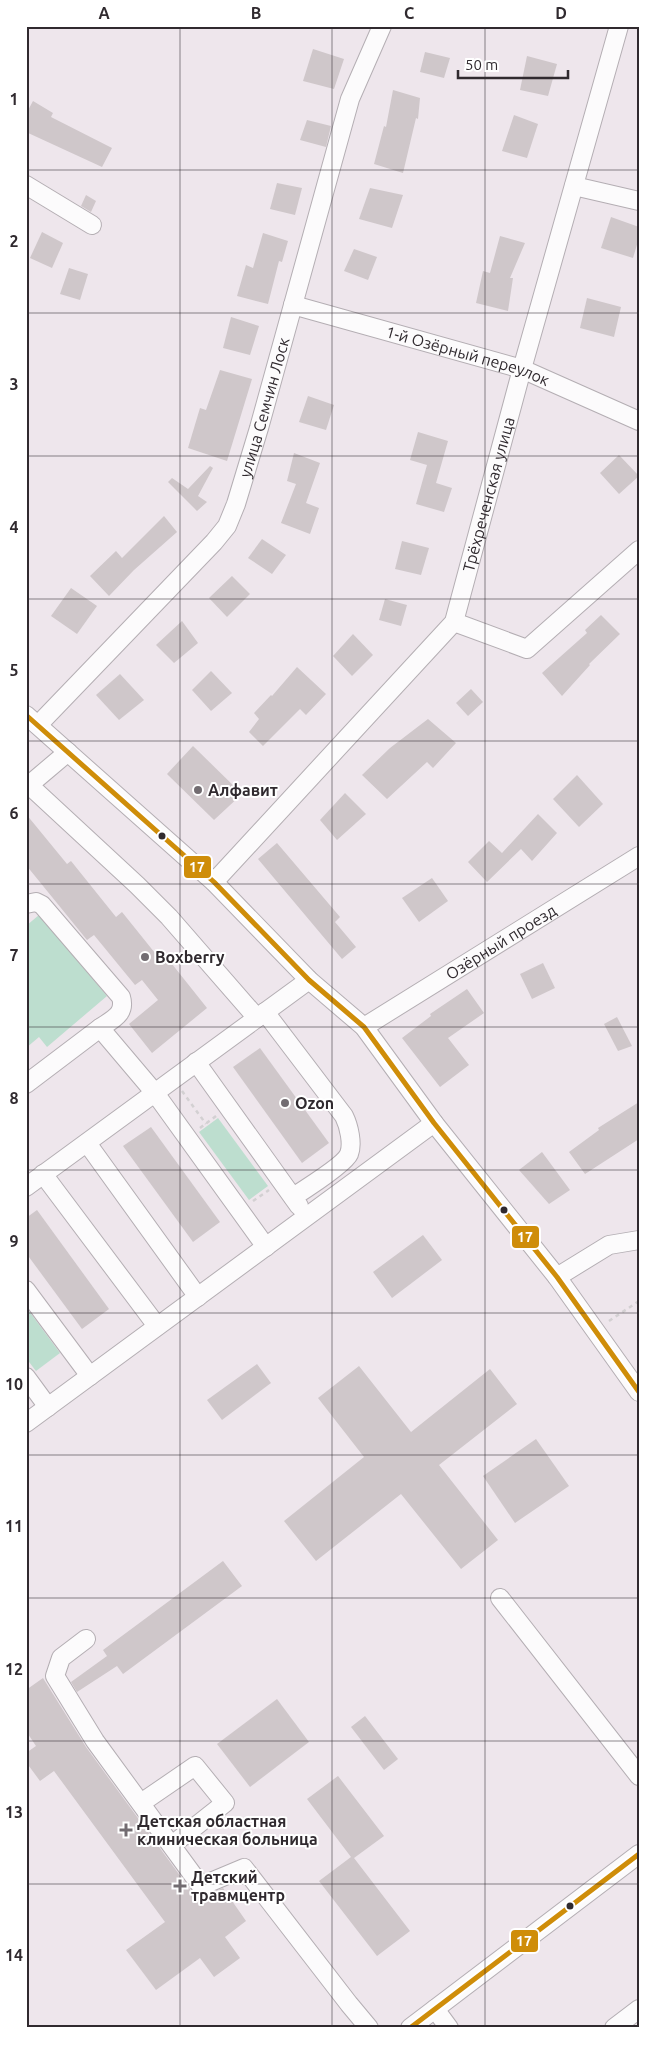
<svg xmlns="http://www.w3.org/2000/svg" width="665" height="2054" viewBox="0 0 665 2054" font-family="Ubuntu,sans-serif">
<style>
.green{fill:#bddecf}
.building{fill:#cfc7ca}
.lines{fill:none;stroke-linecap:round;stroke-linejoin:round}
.minor-casing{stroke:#b4aeb3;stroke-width:20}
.path{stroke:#d3d0d2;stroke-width:2.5;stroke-dasharray:4 4;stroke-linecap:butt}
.minor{stroke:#fcfbfc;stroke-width:18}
.bus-1-casing{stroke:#fff;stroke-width:9}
.bus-1{stroke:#cf8d09;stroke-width:5}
.grid{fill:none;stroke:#302a2f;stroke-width:1;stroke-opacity:0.55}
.poi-dot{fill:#726c71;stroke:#fff;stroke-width:2}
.bus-dot{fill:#302a2f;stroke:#fff;stroke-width:2}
.labels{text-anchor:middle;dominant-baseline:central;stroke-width:4;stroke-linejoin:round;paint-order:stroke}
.street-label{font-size:16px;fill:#302a2f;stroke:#fff}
.poi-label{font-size:16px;font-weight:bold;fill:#302a2f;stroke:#fff;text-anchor:start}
.line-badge{stroke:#fff;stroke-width:2}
.badge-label{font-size:14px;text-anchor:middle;font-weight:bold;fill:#fff}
.neatline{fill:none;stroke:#302a2f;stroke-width:2}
.grid-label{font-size:16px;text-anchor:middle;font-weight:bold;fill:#302a2f}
</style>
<rect width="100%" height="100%" fill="#eee6ec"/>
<g class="green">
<polygon points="39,915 107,996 47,1047 39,1037 26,1048 26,926"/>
<polygon points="218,1118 268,1186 249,1200 199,1132"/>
<polygon points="26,1307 60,1353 36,1371 26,1358"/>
</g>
<g class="building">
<polygon points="313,49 344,59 334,89 303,81"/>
<polygon points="425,52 450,58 444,78 420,72"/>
<polygon points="527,56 557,64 548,96 520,90"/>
<polygon points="393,90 420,98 418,119 416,118 403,173 374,164 384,126 386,127"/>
<polygon points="33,101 53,113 51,117 112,148 102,167 26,132 26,114"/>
<polygon points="514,115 538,124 527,158 502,151"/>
<polygon points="307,120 331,126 326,147 300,140"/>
<polygon points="277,183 302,188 295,215 270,209"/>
<polygon points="370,188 403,195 392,228 359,219"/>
<polygon points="86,195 96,201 91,212 81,206"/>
<polygon points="611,217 639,227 639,238 633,258 601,248"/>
<polygon points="42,232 63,243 52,268 30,258"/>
<polygon points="263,233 288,241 282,262 279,261 268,304 237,296 246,265 253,268"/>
<polygon points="500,236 525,243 510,278 513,278 508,311 476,303 483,271 490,273"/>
<polygon points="354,249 377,257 368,280 344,271"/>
<polygon points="69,268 88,274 80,300 60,294"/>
<polygon points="587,298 621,307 614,337 580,328"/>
<polygon points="231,317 259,326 250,355 223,348"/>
<polygon points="220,370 252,379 227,461 188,448 200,408 206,410"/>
<polygon points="308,396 334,405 326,430 299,422"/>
<polygon points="418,432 448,441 436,483 452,488 444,512 416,504 427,465 410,460"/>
<polygon points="294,453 320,463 306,503 319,508 310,534 281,523 296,484 287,481"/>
<polygon points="619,455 639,476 619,494 600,473"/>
<polygon points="210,466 213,468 198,496 207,502 197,511 168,482 172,478 188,489"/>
<polygon points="164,516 177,532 134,570 109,596 90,576 116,551 122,558"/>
<polygon points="262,539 286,555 272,574 248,558"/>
<polygon points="402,541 429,548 421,575 395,569"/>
<polygon points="232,576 250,594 227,617 209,598"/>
<polygon points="71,588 97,606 77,634 51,616"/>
<polygon points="385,599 407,605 401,626 379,620"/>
<polygon points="601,615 620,634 589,664 590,665 562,696 542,673 587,633 585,630"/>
<polygon points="182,621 198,643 174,663 156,645"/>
<polygon points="353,634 373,655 352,676 333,656"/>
<polygon points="297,667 326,694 306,715 300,709 263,746 249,732 259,719 254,713 271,695 272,696"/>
<polygon points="211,671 232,693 211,711 192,690"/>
<polygon points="120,674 144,700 119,720 96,695"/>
<polygon points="471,689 483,702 468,716 456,703"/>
<polygon points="428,719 456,743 433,768 427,762 387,799 362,775 390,748"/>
<polygon points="193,746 242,794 214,820 167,774"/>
<polygon points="577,775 603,804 579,827 553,799"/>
<polygon points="345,793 366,814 337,840 320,820"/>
<polygon points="26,814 67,864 71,861 116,917 122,912 163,963 168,959 207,1008 152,1053 129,1024 158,1000 142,980 135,985 94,935 87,940 26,865"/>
<polygon points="538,814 557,833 532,861 521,849 487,882 468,862 489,841 502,853"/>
<polygon points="277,843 340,917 335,922 356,947 342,959 258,859"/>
<polygon points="432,878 448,901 419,922 402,898"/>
<polygon points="543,963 555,988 532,999 520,974"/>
<polygon points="467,989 484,1013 448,1038 469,1065 440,1087 402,1038 431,1016 430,1014"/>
<polygon points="617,1017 632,1046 618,1051 604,1024"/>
<polygon points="260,1048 329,1143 302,1163 233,1067"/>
<polygon points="639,1102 639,1139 585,1174 569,1152 599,1130 598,1128"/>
<polygon points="151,1127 220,1222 193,1242 123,1146"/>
<polygon points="542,1152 570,1190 549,1204 519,1170"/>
<polygon points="37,1210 109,1309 82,1329 26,1253 26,1218"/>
<polygon points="423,1235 442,1260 392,1298 373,1272"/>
<polygon points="257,1364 271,1383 222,1420 207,1400"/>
<polygon points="359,1366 411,1432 490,1369 517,1404 439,1465 498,1540 461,1569 401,1494 316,1561 284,1521 364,1457 318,1398"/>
<polygon points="536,1439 569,1486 515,1523 483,1476"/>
<polygon points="223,1561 242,1586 123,1674 117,1666 77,1692 71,1682 107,1656 103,1650"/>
<polygon points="43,1678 86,1747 192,1892 201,1897 223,1888 246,1921 225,1937 240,1958 214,1977 200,1958 156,1990 126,1950 165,1922 54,1771 40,1781 26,1762 26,1753 36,1746 26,1731 26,1690"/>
<polygon points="277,1699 309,1742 250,1787 217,1744"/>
<polygon points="365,1716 398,1759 384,1770 351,1727"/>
<polygon points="338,1776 384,1836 354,1858 410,1931 377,1956 319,1881 351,1857 307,1799"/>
</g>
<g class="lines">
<defs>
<g id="minor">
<polyline points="26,185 92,225"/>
<polyline points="574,186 639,201"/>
<path id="s1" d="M293,305L522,369L639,421"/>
<polyline points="454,622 527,649 639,550"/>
<polyline points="26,715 214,882 309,980 364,1027 434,1123 557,1277 639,1392"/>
<path id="s2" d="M38,725L214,542L227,526L236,504L259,428L350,99L382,26"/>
<polyline points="68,752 29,785 137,885 169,917 257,1018"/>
<path id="s3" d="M214,882L454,622L522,369L619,26"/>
<path d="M26,904L36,902L42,905L121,997C126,1014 113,1019 100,1028"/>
<path d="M265,1012L344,1116C349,1126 353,1144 349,1154C345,1164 304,1190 293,1197"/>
<path id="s4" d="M364,1027L639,856"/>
<polyline points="196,1062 299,1206"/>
<polyline points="26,1084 100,1028 155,1093 266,1247"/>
<polyline points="87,1143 198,1297"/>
<polyline points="43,1174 157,1326"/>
<polyline points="26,1187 309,980"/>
<polyline points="557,1277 609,1245 639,1240"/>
<polyline points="26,1290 90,1376"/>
<polyline points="26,1377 48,1407"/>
<polyline points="26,1423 434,1123"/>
<polyline points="500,1598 639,1776"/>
<polyline points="86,1639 61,1658 55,1676 95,1741 201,1886 244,1868 349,2004 369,2028"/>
<polyline points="141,1803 195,1766 225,1803 172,1845"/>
<polyline points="435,2009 449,2028"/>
<polyline points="410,2028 639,1854"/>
<polyline points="614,2028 639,2009"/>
</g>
</defs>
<use href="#minor" class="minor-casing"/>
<g class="path">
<polyline points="182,1091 206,1124"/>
<polyline points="200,1128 216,1116"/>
<polyline points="253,1201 269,1190"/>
<polyline points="609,1321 639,1301"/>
</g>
<use href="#minor" class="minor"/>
<defs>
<g id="bus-1">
<polyline points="26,715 214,882 309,980 364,1027 434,1123 557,1277 639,1392"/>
<polyline points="410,2028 639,1854"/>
</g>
</defs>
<use href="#bus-1" class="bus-1-casing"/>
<use href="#bus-1" class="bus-1"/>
</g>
<path class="grid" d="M180,26V2028M332,26V2028M485,26V2028M26,170H639M26,313H639M26,456H639M26,599H639M26,741H639M26,884H639M26,1027H639M26,1170H639M26,1313H639M26,1455H639M26,1598H639M26,1741H639M26,1884H639"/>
<g class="poi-dot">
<circle cx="198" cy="790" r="5"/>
<circle cx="145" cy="957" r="5"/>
<circle cx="285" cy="1103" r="5"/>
<path d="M123.5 1822.5h5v5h5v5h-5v5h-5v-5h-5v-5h5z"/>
<path d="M177.5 1878.5h5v5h5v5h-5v5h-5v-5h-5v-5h5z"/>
</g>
<g class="bus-dot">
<circle cx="162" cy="836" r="4.5"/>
<circle cx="504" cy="1210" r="4.5"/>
<circle cx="570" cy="1906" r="4.5"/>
</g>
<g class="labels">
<g class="street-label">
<text stroke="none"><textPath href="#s1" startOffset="182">1-й Озёрный переулок</textPath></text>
<text stroke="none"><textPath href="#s2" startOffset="399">улица Семчин Лоск</textPath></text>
<text stroke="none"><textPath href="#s3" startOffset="486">Трёхреченская улица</textPath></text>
<text stroke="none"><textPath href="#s4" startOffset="161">Озёрный проезд</textPath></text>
</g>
<g class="poi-label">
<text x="208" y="790">Алфавит</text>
<text x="155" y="957">Boxberry</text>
<text x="295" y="1103">Ozon</text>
<text x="137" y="1821">Детская областная<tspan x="137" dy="18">клиническая больница</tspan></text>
<text x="191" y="1877">Детский<tspan x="191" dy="18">травмцентр</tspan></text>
</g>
</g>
<g class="line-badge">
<rect x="183" y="855" width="29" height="24" rx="5" fill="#cf8d09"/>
<rect x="511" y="1225" width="29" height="24" rx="5" fill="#cf8d09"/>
<rect x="510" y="1929" width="29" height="24" rx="5" fill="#cf8d09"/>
</g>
<g class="badge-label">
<text x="197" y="872">17</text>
<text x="525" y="1242">17</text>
<text x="524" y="1946">17</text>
</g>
<rect width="665" height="2054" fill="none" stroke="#ffffff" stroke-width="55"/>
<path d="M458 70v8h110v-8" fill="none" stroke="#302a2f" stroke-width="2.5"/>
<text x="465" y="70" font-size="15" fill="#302a2f" stroke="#ffffff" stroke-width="4" paint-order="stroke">50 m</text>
<rect x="28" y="28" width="610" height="1998" class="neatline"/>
<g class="grid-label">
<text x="104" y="19">A</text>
<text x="256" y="19">B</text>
<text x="409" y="19">C</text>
<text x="561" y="19">D</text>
<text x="14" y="105">1</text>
<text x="14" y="247">2</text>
<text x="14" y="390">3</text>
<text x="14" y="533">4</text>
<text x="14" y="676">5</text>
<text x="14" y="819">6</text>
<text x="14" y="961">7</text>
<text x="14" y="1104">8</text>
<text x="14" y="1247">9</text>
<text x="14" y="1390">10</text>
<text x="14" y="1532">11</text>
<text x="14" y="1675">12</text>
<text x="14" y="1818">13</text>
<text x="14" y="1961">14</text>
</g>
</svg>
